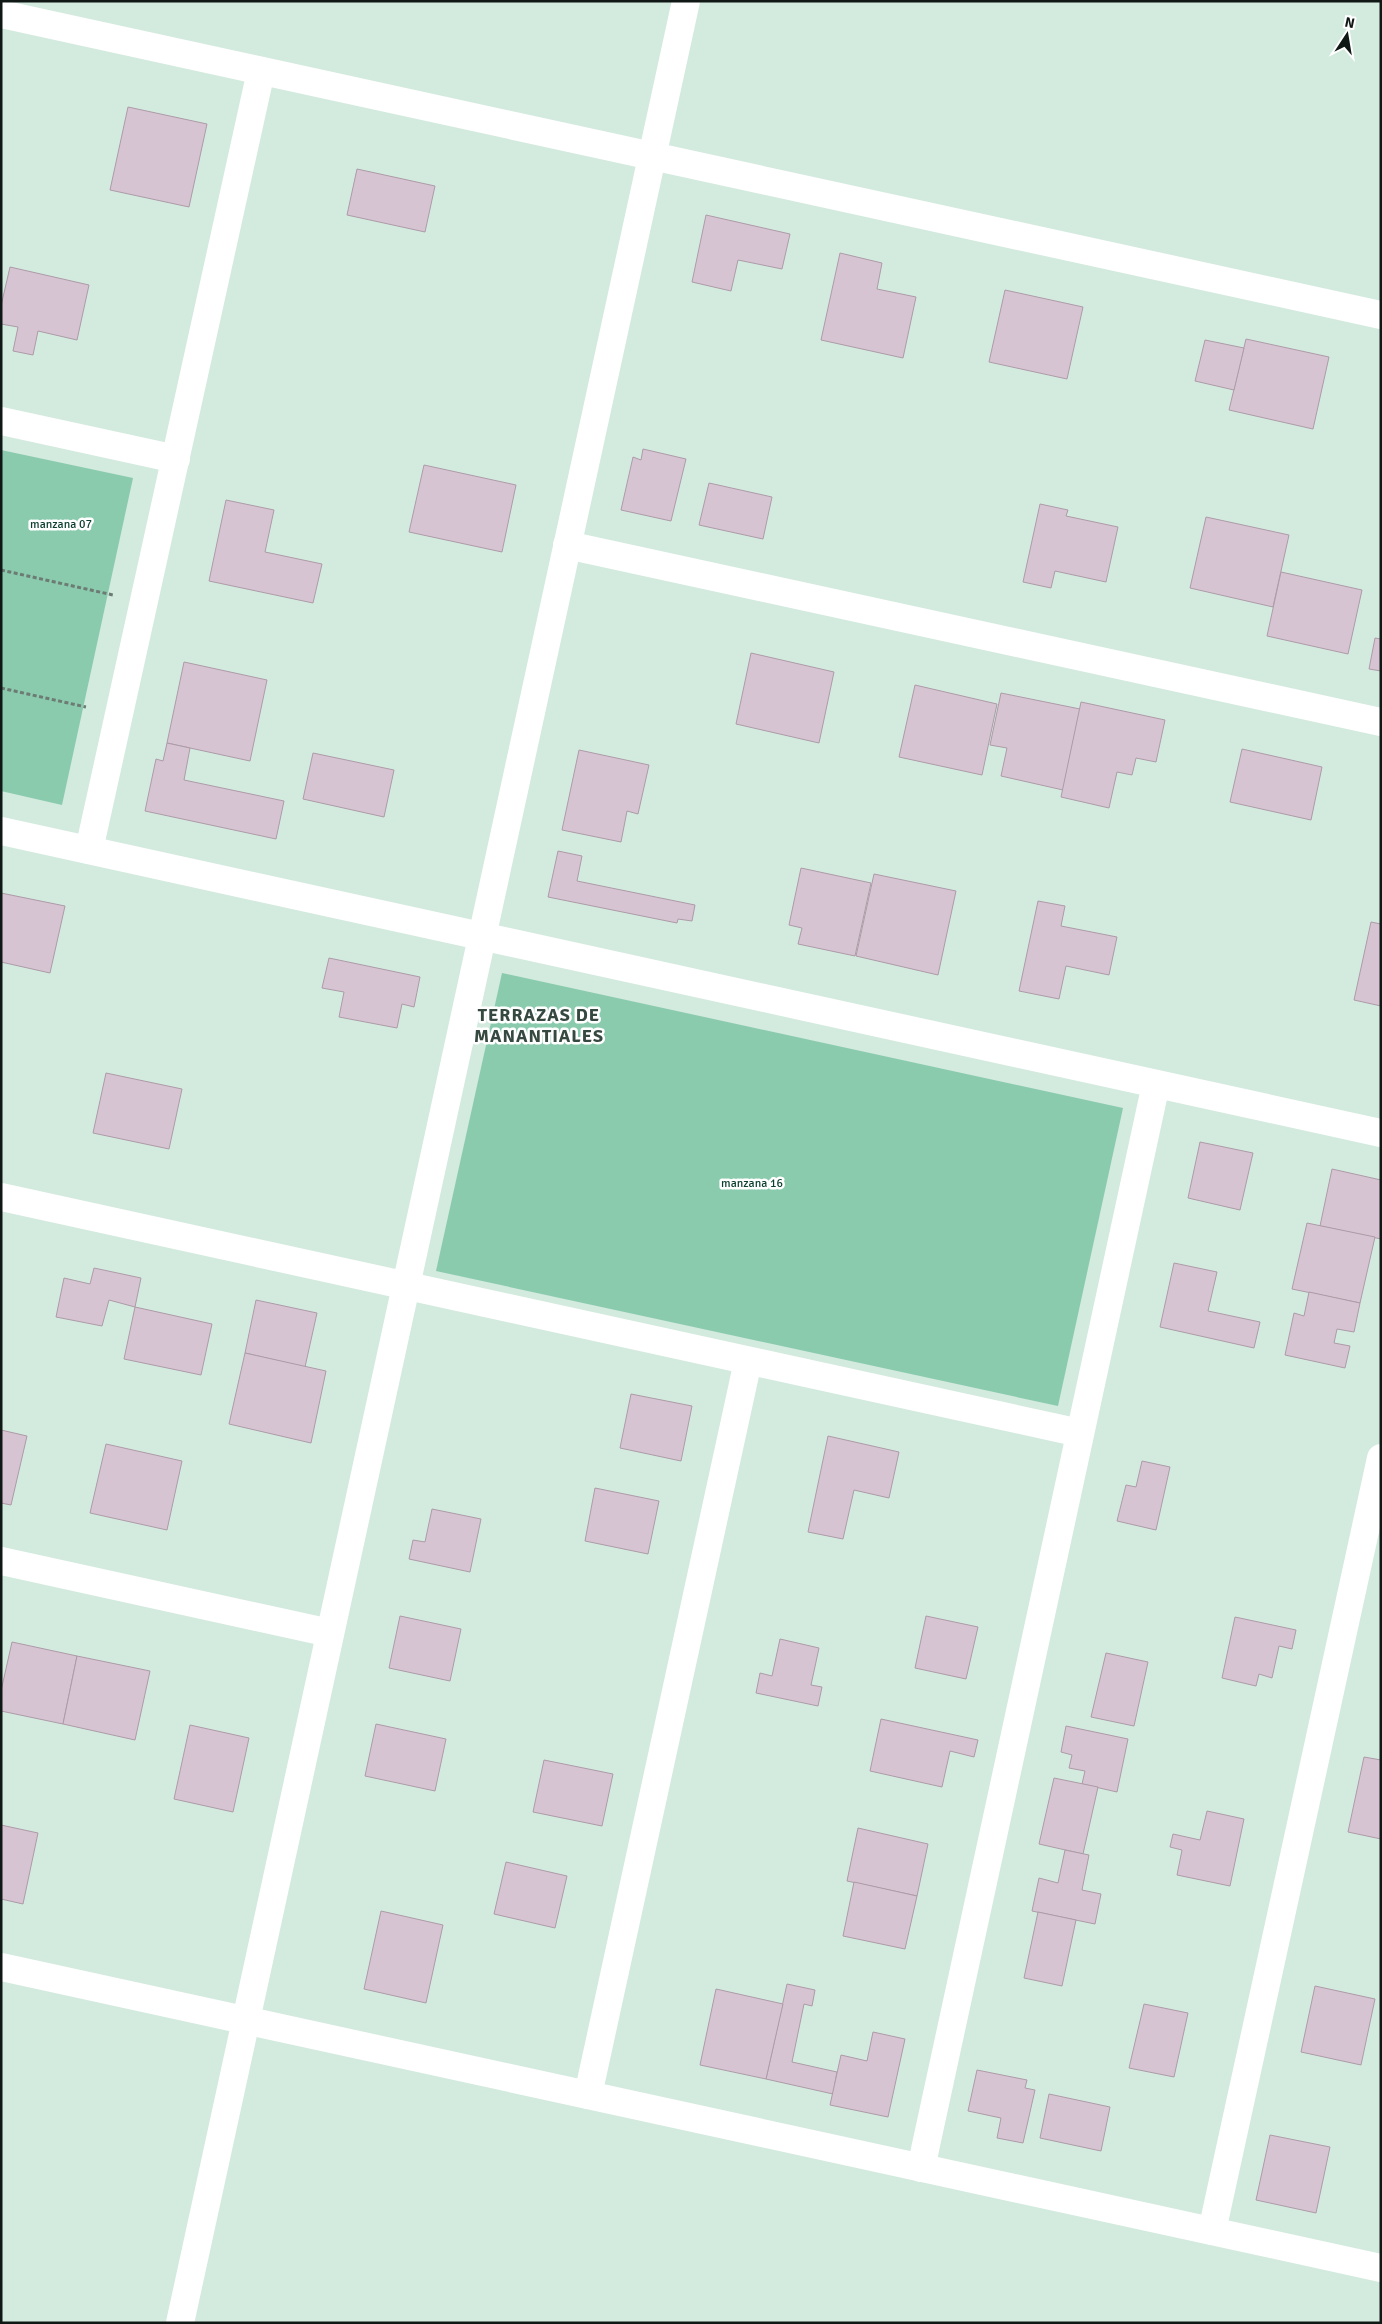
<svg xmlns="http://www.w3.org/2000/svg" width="1382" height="2324" viewBox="0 0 1382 2324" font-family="Signika,sans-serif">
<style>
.green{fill:#8acbad}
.building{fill:#d7c4d2;stroke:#ad9ba8}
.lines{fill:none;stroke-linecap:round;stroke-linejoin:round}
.path{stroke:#6c7b74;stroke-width:3;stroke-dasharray:4 2.5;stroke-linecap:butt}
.minor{stroke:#fff;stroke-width:28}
.labels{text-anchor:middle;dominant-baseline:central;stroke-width:5;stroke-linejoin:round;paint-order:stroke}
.park-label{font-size:12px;fill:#0b3e2c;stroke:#fff}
.district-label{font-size:18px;font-weight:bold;letter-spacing:1px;fill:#364940;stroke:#fff}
</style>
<rect width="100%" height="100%" fill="#d3eade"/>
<g class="green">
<polygon points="1,450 133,478 62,805 1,791"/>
<polygon points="502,973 1123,1108 1058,1406 436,1271"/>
</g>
<g class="building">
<polygon points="128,107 207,124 189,207 110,190"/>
<polygon points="357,169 435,186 425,232 347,215"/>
<polygon points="706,215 790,234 782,269 738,260 731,291 692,282"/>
<polygon points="840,253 882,263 877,289 916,297 903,358 821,340"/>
<polygon points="10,267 89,285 77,340 38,331 33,355 13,351 18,327 1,324 1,306"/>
<polygon points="1005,290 1083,307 1067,379 989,362"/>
<polygon points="1246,339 1329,357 1313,429 1229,410"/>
<polygon points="1205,340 1244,348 1234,390 1195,381"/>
<polygon points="643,449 686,459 671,521 621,510 633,457 641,460"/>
<polygon points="424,465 516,485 502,552 409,532"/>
<polygon points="709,483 772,497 763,539 699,525"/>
<polygon points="226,500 274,510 265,552 322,564 313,603 209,581"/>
<polygon points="1040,504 1068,510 1066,516 1118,527 1106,582 1055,571 1051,588 1023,582"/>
<polygon points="1206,517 1289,535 1273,607 1190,588"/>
<polygon points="1281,572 1362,590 1348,654 1267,636"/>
<polygon points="1375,638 1381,639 1381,671 1369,669"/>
<polygon points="751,653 834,672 819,743 736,724"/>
<polygon points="184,662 267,680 250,761 167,743"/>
<polygon points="915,685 997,704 982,775 899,757"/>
<polygon points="1001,693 1080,709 1063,790 1001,776 1007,748 990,745"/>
<polygon points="1081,702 1165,720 1156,762 1136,758 1132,775 1117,772 1109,808 1061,797"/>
<polygon points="167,743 190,748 184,780 284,801 276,839 145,811 156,759 163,761"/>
<polygon points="1242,749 1322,767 1311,820 1230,802"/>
<polygon points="579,750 649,765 638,814 627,811 621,842 562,830"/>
<polygon points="313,753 394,770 384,817 303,799"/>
<polygon points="558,851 582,856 577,881 695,905 692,921 678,919 677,923 548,897"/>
<polygon points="801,868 871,883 855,956 798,944 802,928 789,925"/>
<polygon points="874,874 956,891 938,975 856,956"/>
<polygon points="1,893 65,906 50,973 1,962"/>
<polygon points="1038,901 1065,906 1061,926 1117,937 1109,975 1066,966 1059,999 1019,991"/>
<polygon points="1371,922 1381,924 1381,1006 1354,1000"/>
<polygon points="329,958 420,977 414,1007 402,1004 397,1028 339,1017 344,992 322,988"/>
<polygon points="106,1073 182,1089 169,1149 93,1133"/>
<polygon points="1200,1142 1253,1153 1240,1210 1188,1198"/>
<polygon points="1332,1169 1381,1180 1381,1239 1320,1226"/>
<polygon points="1307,1223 1375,1237 1360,1303 1292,1289"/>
<polygon points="1174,1263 1217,1272 1208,1311 1260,1322 1254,1348 1160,1327"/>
<polygon points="94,1268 141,1278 135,1307 109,1300 102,1326 56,1317 64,1278 90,1284"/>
<polygon points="1309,1292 1360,1303 1354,1332 1337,1329 1334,1343 1350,1346 1345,1368 1285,1355 1294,1313 1304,1316"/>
<polygon points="256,1300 317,1313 305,1367 245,1353"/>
<polygon points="135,1307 212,1324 201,1375 124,1359"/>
<polygon points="245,1353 326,1371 311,1443 229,1424"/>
<polygon points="631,1394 692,1406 681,1461 620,1448"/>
<polygon points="1,1430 27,1436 11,1505 1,1503"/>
<polygon points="828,1436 899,1452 889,1498 854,1490 843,1539 808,1532"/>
<polygon points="106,1444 182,1461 167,1530 90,1513"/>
<polygon points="1142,1461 1170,1467 1156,1530 1117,1521 1126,1485 1136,1487"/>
<polygon points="595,1488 659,1501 648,1554 585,1541"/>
<polygon points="432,1509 481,1519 470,1572 409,1559 413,1540 425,1542"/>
<polygon points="400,1616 461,1629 450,1681 389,1668"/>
<polygon points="926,1616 978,1627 966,1679 915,1668"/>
<polygon points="1235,1617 1296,1630 1292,1649 1279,1646 1272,1678 1259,1674 1256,1686 1222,1678"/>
<polygon points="780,1639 819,1648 811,1685 822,1687 818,1706 756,1693 760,1673 772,1676"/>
<polygon points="12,1642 77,1656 63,1724 1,1711 1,1691"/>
<polygon points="1106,1653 1148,1662 1134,1726 1091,1717"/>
<polygon points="77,1656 150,1671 135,1740 63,1724"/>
<polygon points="881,1719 978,1740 974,1757 950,1751 942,1787 870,1771"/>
<polygon points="376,1724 446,1739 435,1791 365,1776"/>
<polygon points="190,1725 249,1738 233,1812 174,1799"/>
<polygon points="1066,1726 1128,1739 1117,1792 1082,1784 1085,1771 1069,1768 1072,1755 1061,1752"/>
<polygon points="1364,1757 1381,1760 1381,1839 1348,1832"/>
<polygon points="544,1760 613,1774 602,1826 533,1812"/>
<polygon points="1054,1778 1098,1787 1083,1854 1039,1844"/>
<polygon points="1207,1811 1244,1819 1230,1886 1177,1875 1182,1850 1170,1847 1173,1834 1200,1840"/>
<polygon points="1,1825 38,1833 23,1904 1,1899"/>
<polygon points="858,1828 928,1844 917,1896 847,1881"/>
<polygon points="1065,1850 1089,1855 1082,1890 1101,1894 1095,1924 1032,1911 1039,1878 1058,1883"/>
<polygon points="506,1862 567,1876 555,1928 494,1914"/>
<polygon points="854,1882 917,1896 905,1949 843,1936"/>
<polygon points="381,1911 443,1925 426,2003 364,1989"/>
<polygon points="1038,1912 1076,1920 1062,1986 1024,1978"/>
<polygon points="787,1984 815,1990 812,2006 804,2004 792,2062 837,2072 833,2094 766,2079"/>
<polygon points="1315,1986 1375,1999 1361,2065 1301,2052"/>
<polygon points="716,1989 783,2004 766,2079 700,2065"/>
<polygon points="1144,2004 1188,2013 1174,2077 1129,2068"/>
<polygon points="873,2032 905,2039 888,2117 830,2105 841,2055 867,2061"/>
<polygon points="977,2070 1027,2080 1025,2088 1035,2090 1023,2143 997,2138 1001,2118 968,2111"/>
<polygon points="1049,2094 1110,2107 1101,2151 1040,2138"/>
<polygon points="1270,2135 1330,2147 1316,2213 1256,2200"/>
</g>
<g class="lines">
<g class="path">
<polyline points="1,570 113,595"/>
<polyline points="1,688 86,707"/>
</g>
<g class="minor">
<polyline points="1,14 1381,315"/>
<polyline points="1,421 176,459"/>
<polyline points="567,545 1381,722"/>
<polyline points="1,831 1381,1133"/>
<polyline points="89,850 261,71"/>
<polyline points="1,1197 1080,1433"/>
<polyline points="1,1561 330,1633"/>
<polyline points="1,1967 1381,2268"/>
<polyline points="588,2095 748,1361"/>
<polyline points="921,2168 1156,1084"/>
<polyline points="1212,2231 1381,1458"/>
<polyline points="180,2323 686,1"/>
</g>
</g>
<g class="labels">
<g class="park-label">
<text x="61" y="524">manzana 07</text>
<text x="752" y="1183">manzana 16</text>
</g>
<g class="district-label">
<text x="539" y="1015">TERRAZAS DE<tspan x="539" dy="21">MANANTIALES</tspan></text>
</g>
</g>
<rect width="1382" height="2324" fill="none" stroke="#101815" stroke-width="5"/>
<g transform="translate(1347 35) rotate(12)" stroke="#ffffff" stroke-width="4" paint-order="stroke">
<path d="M0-4L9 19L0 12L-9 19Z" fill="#101815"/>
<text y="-8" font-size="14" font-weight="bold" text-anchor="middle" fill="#101815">N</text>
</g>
</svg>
